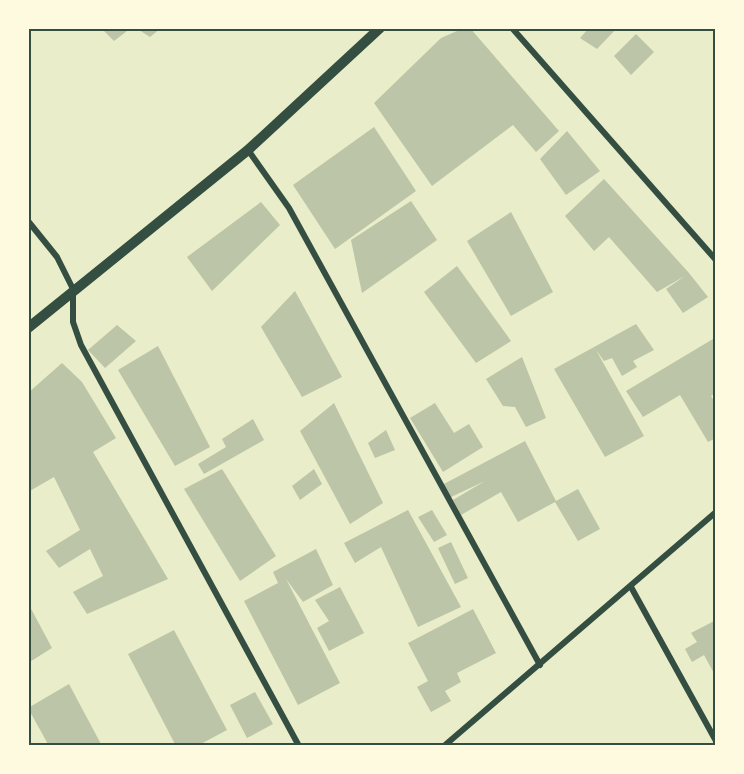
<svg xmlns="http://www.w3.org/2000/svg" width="744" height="774" viewBox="0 0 744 774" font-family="'Archivo Narrow',sans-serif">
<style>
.building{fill:#bcc5a7}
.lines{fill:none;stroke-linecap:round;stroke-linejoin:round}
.minor{stroke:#344e41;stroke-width:6}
.tertiary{stroke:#344e41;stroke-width:10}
.neatline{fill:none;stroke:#344e41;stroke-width:2}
</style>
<rect width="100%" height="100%" fill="#e9edc9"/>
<g class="building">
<polygon points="101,28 131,28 114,41"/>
<polygon points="136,28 161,28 150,37"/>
<polygon points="464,28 470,28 559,131 536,152 513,125 432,186 374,103 441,38"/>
<polygon points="589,28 617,28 597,49 580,38"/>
<polygon points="636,34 654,52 631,75 614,56"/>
<polygon points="374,127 416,191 335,249 293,185"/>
<polygon points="567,131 600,171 566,195 540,159"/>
<polygon points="604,179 689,273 708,297 683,313 666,289 685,276 657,292 609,237 594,251 565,216"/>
<polygon points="411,201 437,240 362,293 351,240"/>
<polygon points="261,202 280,225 212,291 187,257"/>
<polygon points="511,212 553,292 511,316 467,241"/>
<polygon points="457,266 511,341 476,363 424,292"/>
<polygon points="295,291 342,377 302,397 261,327"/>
<polygon points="636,324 654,350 633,361 637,367 622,376 612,358 604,361 596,350 644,436 605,457 554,369"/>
<polygon points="117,325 136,341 105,368 88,350"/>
<polygon points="713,339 716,344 716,393 711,396 716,404 716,438 708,442 680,395 643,417 626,391"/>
<polygon points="158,346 210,447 175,466 118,370"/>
<polygon points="522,357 546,418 526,427 515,407 503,406 486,379"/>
<polygon points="62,363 82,382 116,438 93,452 168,579 87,614 73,592 103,576 90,549 59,568 46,551 80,530 54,477 28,492 28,393"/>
<polygon points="334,403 383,503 350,524 300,431"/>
<polygon points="435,403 454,433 469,424 483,447 443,472 410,418"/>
<polygon points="253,419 264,440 204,474 198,464 226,447 222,439"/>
<polygon points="386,430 395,450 375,458 368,443"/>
<polygon points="525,441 556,501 578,489 600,529 578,541 555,502 518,522 501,492 461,515 453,500 485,481 449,498 442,485"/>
<polygon points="222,469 276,556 240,581 184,489"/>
<polygon points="314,469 322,484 300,500 292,486"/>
<polygon points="408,510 461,607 418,627 381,547 355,563 344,543"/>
<polygon points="432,510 447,535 434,542 418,517"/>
<polygon points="451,542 468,578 455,584 438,548"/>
<polygon points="316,549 333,585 303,602 286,579 340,683 298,705 244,601 278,583 273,572"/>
<polygon points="340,587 364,633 329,651 317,628 329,621 315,600"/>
<polygon points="28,603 52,648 28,663"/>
<polygon points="473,609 496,653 457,673 461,682 445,691 451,701 431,712 417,687 428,681 408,643"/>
<polygon points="716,620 716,677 704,655 692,662 685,649 697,642 691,633"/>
<polygon points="174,630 227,730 197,746 176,746 128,654"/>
<polygon points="69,684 102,746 49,746 28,708"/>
<polygon points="255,692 273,724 247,738 230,705"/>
</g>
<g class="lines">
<g class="minor">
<polyline points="512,28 716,260"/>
<polyline points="248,150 289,208 540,665"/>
<polyline points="28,221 57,257 73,289 73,322 81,345 299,746"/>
<polyline points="631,587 716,741"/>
<polyline points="444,746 716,512"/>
</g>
<polyline class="tertiary" points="28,328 248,150 380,28"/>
</g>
<rect width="744" height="774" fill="none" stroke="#fefae0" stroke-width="60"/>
<rect x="30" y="30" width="684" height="714" class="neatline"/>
</svg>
